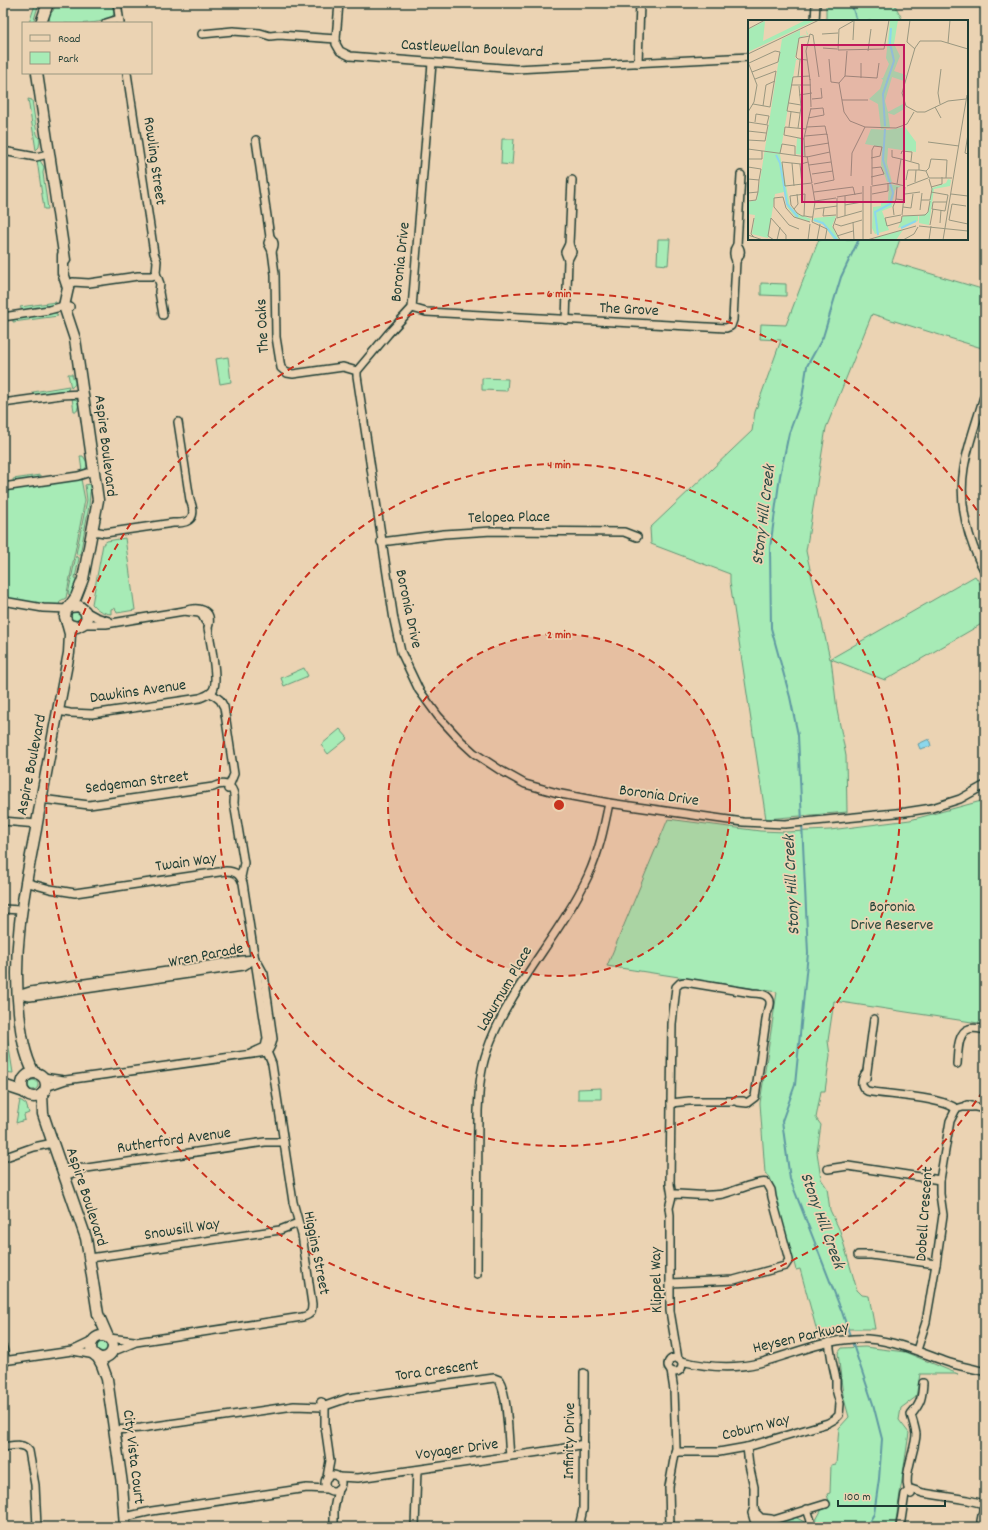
<svg xmlns="http://www.w3.org/2000/svg" width="988" height="1530" viewBox="0 0 988 1530" font-family="Dekko,sans-serif">
<style>
.green{fill:#a7ebb6;stroke:#639475}
.water{fill:#8cd7ec;stroke:#6099a2}
.lines{fill:none;stroke-linecap:round;stroke-linejoin:round}
.stream{stroke:#6099a2;stroke-width:2}
.street-casing{stroke:#1f3d34;stroke-width:10}
.secondary-casing{stroke:#1f3d34;stroke-width:13}
.street{stroke:#ebd3b3;stroke-width:7}
.secondary{stroke:#ebd3b3;stroke-width:10}
.ring{fill:none;stroke:#c8321e;stroke-width:2;stroke-dasharray:7 5}
.labels{text-anchor:middle;dominant-baseline:central;stroke-width:3.5;stroke-linejoin:round;paint-order:stroke}
.street-label{font-size:16px;fill:#1f3d34;stroke:#ebd3b3}
.park-label{font-size:16px;fill:#26463a;stroke:#ebd3b3}
.water-label{font-size:17px;font-style:italic;fill:#2a4c46;stroke:#ebd3b3}
.inset-river{fill:none;stroke:#8cd7ec;stroke-width:2}
.inset-road{fill:none;stroke:#999780;stroke-width:1}
.view{fill:#c2185b;fill-opacity:0.15;stroke:#c2185b;stroke-width:2}
.inset-edge{fill:none;stroke:#1f3d34;stroke-width:2}
.centre{fill:#c8321e;stroke:#ebd3b3;stroke-width:2}
.ring-label{font-size:12px;text-anchor:middle;font-weight:bold;fill:#c8321e;stroke:#ebd3b3;stroke-width:3.5;stroke-linejoin:round;paint-order:stroke}
</style>
<rect width="100%" height="100%" fill="#ebd3b3"/>
<filter id="ink" filterUnits="userSpaceOnUse"><feTurbulence type="fractalNoise" baseFrequency=".025" numOctaves="2"/><feDisplacementMap in="SourceGraphic" scale="8" xChannelSelector="R" yChannelSelector="G"/><feConvolveMatrix kernelMatrix="1 2 1 2 8 2 1 2 1" color-interpolation-filters="sRGB"/></filter>
<g filter="url(#ink)">
<g class="green">
<path d="M56,3H113L114,14C106,27 64,23 50,23L49,14L53,11Z"/>
<polygon points="826,3 894,3 903,21 826,21"/>
<polygon points="35,5 38,6 33,23 29,23"/>
<polygon points="28,99 32,100 37,134 40,140 39,147 36,150"/>
<polygon points="502,139 514,139 512,165 501,164"/>
<polygon points="39,159 44,167 43,173 48,209 44,209 37,160"/>
<polygon points="658,239 670,239 668,265 657,264"/>
<polygon points="819,239 900,239 892,262 985,290 985,349 872,314 826,428 806,551 830,659 975,576 985,591 985,622 885,680 831,659 837,710 846,756 847,812 766,819 730,582 730,574 651,544 650,528 752,431 755,412 781,340 760,339 761,324 786,325"/>
<polygon points="761,283 786,284 786,296 761,295"/>
<polygon points="56,302 56,305 54,306 22,310 20,307"/>
<polygon points="56,313 58,316 13,322 13,319"/>
<polygon points="228,357 231,382 220,384 216,359"/>
<path d="M68,374H72C73,381 79,382 71,388Z"/>
<polygon points="482,378 508,379 507,391 482,390"/>
<polygon points="69,386 68,390 34,395 33,392"/>
<polygon points="72,398 76,399 79,404 77,411 74,411"/>
<path d="M80,456H83C87,462 89,464 84,471H82Z"/>
<polygon points="40,475 40,479 14,483 13,479"/>
<polygon points="81,479 85,500 66,598 60,601 59,607 3,599 3,490"/>
<polygon points="90,484 91,489 90,493 89,506 80,555 76,554 87,500 85,485"/>
<path d="M125,538L135,610L117,613L115,608L111,609V614C103,613 98,611 92,604L103,544L107,541Z"/>
<polygon points="76,556 79,558 75,578 77,582 72,595 68,594"/>
<circle cx="76" cy="616" r="5"/>
<polygon points="304,668 308,676 284,686 281,678"/>
<polygon points="340,729 348,738 328,754 321,745"/>
<polygon points="985,800 985,1024 834,1001 828,1041 830,1055 825,1091 821,1091 816,1118 821,1125 817,1152 821,1179 827,1188 830,1210 840,1231 857,1290 862,1295 869,1296 875,1329 847,1329 818,1335 800,1269 796,1270 770,1177 765,1173 760,1103 777,992 607,966 668,819 760,831 786,832 830,830 910,820"/>
<polygon points="3,1010 13,1073 3,1072"/>
<circle cx="33" cy="1085" r="5"/>
<polygon points="601,1088 601,1099 578,1099 578,1089"/>
<polygon points="20,1100 26,1104 29,1113 24,1115 25,1120 16,1123"/>
<circle cx="102" cy="1347" r="5"/>
<polygon points="865,1347 905,1352 958,1374 920,1374 916,1397 901,1408 899,1420 909,1433 895,1527 762,1527 795,1517 808,1524 815,1522 822,1509 830,1506 827,1494 830,1493 831,1465 836,1464 839,1428 849,1417 843,1395 838,1353 842,1348"/>
</g>
<polygon class="water" points="929,739 931,746 920,749 918,744"/>
<g class="lines">
<g class="stream">
<polyline points="851,3 857,21"/>
<polyline points="859,239 841,277 823,337 807,366 802,398 789,433 780,476 770,548 771,628 790,697 798,735 808,953 795,1085 782,1121 790,1179 842,1312 873,1404 882,1439 879,1479 874,1514 866,1527"/>
</g>
<defs>
<g id="street">
<polyline points="117,3 120,23"/>
<polyline points="339,3 336,39 336,44 340,51 350,56 516,69 749,57"/>
<polyline points="815,21 816,3"/>
<polyline points="106,23 119,19"/>
<polyline points="202,34 233,31 260,33 270,36 279,35 336,39"/>
<polyline points="432,63 412,308 388,334 357,371 357,376 394,620 401,652 419,690 438,716 461,741 474,753 500,770 525,784 561,794 609,803 743,822 785,824 906,812 932,808 960,799 985,785"/>
<polyline points="638,63 640,3"/>
<polyline points="127,73 154,253 157,261 156,273 160,284 159,292 163,315"/>
<polyline points="256,140 270,237 268,243 272,251 275,274 276,337 281,368 287,373 293,374 343,367 357,371"/>
<polyline points="3,151 36,157 48,154"/>
<path d="M270,237C275,242 275,245 272,251"/>
<polyline points="568,260 565,252 569,244"/>
<path d="M736,261C733,255 733,250 737,245"/>
<polyline points="68,286 73,282 89,283 138,276 152,276 156,273"/>
<path d="M412,308L426,312L726,328L731,326L733,320L736,261C741,255 742,250 737,245L741,175"/>
<polyline points="3,317 49,310 64,306 70,307"/>
<polyline points="566,320 568,260 572,252 569,244 572,180"/>
<path d="M985,393C978,418 968,443 964,468C958,504 968,541 985,572"/>
<polyline points="3,403 61,395 83,394"/>
<polyline points="3,487 78,476 94,471"/>
<path d="M93,531L105,533L173,523C191,524 197,517 190,500L178,422"/>
<polyline points="381,542 444,534 492,531 624,532 637,537"/>
<polyline points="3,601 43,608 68,609"/>
<polyline points="85,611 96,617 109,621"/>
<polyline points="83,624 106,624 184,611 199,613 202,615 205,621"/>
<polyline points="211,693 220,700 224,707 234,774 228,789"/>
<path d="M58,711L70,713L92,714L200,698C204,696 210,695 213,690C219,681 210,640 208,628C214,609 198,606 184,611"/>
<path d="M41,799L89,805L213,787C227,780 236,787 234,803L244,863L241,877"/>
<polyline points="3,821 37,824"/>
<path d="M25,882L50,889L75,893L226,871C235,871 240,874 243,883L267,1038L265,1047L252,1053"/>
<polyline points="3,909 21,910"/>
<polyline points="17,995 30,997 244,966 255,959"/>
<polyline points="18,995 30,991 243,960 255,959"/>
<path d="M957,1064C958,1054 957,1032 969,1029C974,1027 980,1029 985,1030"/>
<path d="M865,1074C861,1081 860,1086 867,1091C886,1095 943,1097 956,1109"/>
<polyline points="43,1077 64,1080"/>
<polyline points="866,1078 874,1019"/>
<path d="M46,1087L66,1080L267,1052C271,1048 272,1044 273,1039L264,974L258,963"/>
<polyline points="671,1103 689,1101 743,1101"/>
<polyline points="967,1105 985,1109"/>
<polyline points="3,1158 34,1147 53,1143"/>
<polyline points="62,1169 87,1168 265,1142 284,1142"/>
<polyline points="828,1169 848,1166 940,1180"/>
<polyline points="65,1176 83,1169"/>
<polyline points="858,1255 871,1255 936,1264"/>
<polyline points="90,1258 280,1230 298,1223"/>
<path d="M477,1274L478,1111C479,1091 480,1070 487,1051C508,989 560,936 588,876C599,852 604,828 609,803"/>
<path d="M670,1283L734,1280L785,1266L789,1260L772,1197L771,1190L767,1183C759,1180 733,1192 723,1194C707,1197 691,1194 676,1194L672,1195"/>
<polyline points="109,1338 134,1341"/>
<polyline points="3,1348 6,1361"/>
<polyline points="917,1350 926,1322 936,1264 943,1215 940,1194 940,1180 950,1121 956,1109 963,1107 972,1107"/>
<polyline points="73,1351 95,1355"/>
<path d="M112,1352L136,1342L302,1317C311,1315 312,1312 312,1304L302,1235L293,1202L272,1064L265,1047"/>
<circle cx="675" cy="1365" r="7"/>
<path d="M678,1359L670,1311V1215L669,1208L672,1196L670,1184L672,1024L676,987L680,983L685,982L752,993C767,993 775,998 767,1013L755,1097L747,1103L738,1102"/>
<polyline points="3,1361 72,1351 93,1341"/>
<path d="M681,1361C706,1367 734,1369 759,1363C790,1355 821,1341 853,1339C886,1337 914,1350 944,1361C957,1366 972,1368 985,1372"/>
<polyline points="321,1402 325,1408 325,1426 330,1461 327,1477"/>
<path d="M115,1430L141,1428L294,1406L322,1407L348,1398L494,1378L499,1380C508,1394 508,1439 510,1456"/>
<path d="M3,1447C12,1446 23,1442 29,1451L35,1485L37,1527"/>
<polyline points="747,1447 749,1465 754,1487 754,1508 752,1513 754,1520 759,1523 764,1523 826,1504"/>
<polyline points="675,1452 719,1452 747,1447 828,1423 835,1419 839,1415 840,1404 836,1389 836,1379 832,1361 829,1342"/>
<circle cx="333" cy="1483" r="8"/>
<polyline points="338,1477 358,1478 560,1449 584,1444"/>
<path d="M911,1494C900,1481 916,1450 916,1434C915,1428 913,1421 911,1415C921,1403 922,1398 923,1383"/>
<polyline points="754,1508 755,1512 761,1518 771,1519"/>
<polyline points="807,1509 811,1521"/>
<polyline points="125,1517 152,1511 307,1488 327,1489"/>
<polyline points="334,1527 334,1509 338,1489"/>
<polyline points="415,1527 417,1470"/>
<polyline points="579,1527 583,1509 584,1373"/>
<polyline points="670,1527 669,1487 676,1448 674,1390 671,1371"/>
<polyline points="900,1527 905,1494 911,1489 923,1493 968,1500 984,1504"/>
<polyline points="983,1527 981,1521 985,1500"/>
</g>
<g id="secondary">
<polyline points="41,23 48,3"/>
<polyline points="37,73 65,260"/>
<polyline points="63,255 63,273 68,288 64,306 75,339 98,500 83,579 76,597 66,611 65,617 67,623 70,625 77,627 83,624 87,618 85,611 79,606 70,607"/>
<circle cx="34" cy="1085" r="12"/>
<path d="M34,1073C24,1054 21,1033 19,1012C12,947 24,892 36,829C46,770 58,712 69,653L70,634L67,623"/>
<polyline points="3,1085 24,1092"/>
<polyline points="42,1094 43,1114 48,1129 86,1238 98,1314 108,1337"/>
<circle cx="102" cy="1347" r="11"/>
<polyline points="97,1356 102,1365 107,1379 122,1484 125,1527"/>
</g>
</defs>
<use href="#street" class="street-casing"/>
<use href="#secondary" class="secondary-casing"/>
<use href="#street" class="street"/>
<use href="#secondary" class="secondary"/>
</g>
</g>
<circle cx="559" cy="805" r="171" fill="#c8321e" fill-opacity=".12"/>
<g class="ring">
<circle cx="559" cy="805" r="171"/>
<circle cx="559" cy="805" r="341"/>
<path d="M983 1091A512 512 0 1 1 983 519"/>
</g>
<g class="labels">
<g class="street-label">
<text transform="translate(472 49) rotate(3)">Castlewellan Boulevard</text>
<text transform="translate(154 161) rotate(82)">Rowling Street</text>
<text transform="translate(401 262) rotate(-84)">Boronia Drive</text>
<text transform="translate(629 310) rotate(3)">The Grove</text>
<text transform="translate(263 326) rotate(-93)">The Oaks</text>
<text transform="translate(105 446) rotate(83)">Aspire Boulevard</text>
<text transform="translate(509 518) rotate(-1)">Telopea Place</text>
<text transform="translate(408 609) rotate(78)">Boronia Drive</text>
<text transform="translate(138 692) rotate(-8)">Dawkins Avenue</text>
<text transform="translate(32 765) rotate(-79)">Aspire Boulevard</text>
<text transform="translate(137 783) rotate(-7)">Sedgeman Street</text>
<text transform="translate(659 796) rotate(8)">Boronia Drive</text>
<text transform="translate(186 863) rotate(-8)">Twain Way</text>
<text transform="translate(206 956) rotate(-11)">Wren Parade</text>
<text transform="translate(505 989) rotate(-60)">Laburnum Place</text>
<text transform="translate(174 1141) rotate(-8)">Rutherford Avenue</text>
<text transform="translate(86 1197) rotate(72)">Aspire Boulevard</text>
<text transform="translate(925 1214) rotate(-86)">Dobell Crescent</text>
<text transform="translate(182 1230) rotate(-9)">Snowsill Way</text>
<text transform="translate(316 1253) rotate(79)">Higgins Street</text>
<text transform="translate(657 1280) rotate(-91)">Klippel Way</text>
<text transform="translate(801 1338) rotate(-13)">Heysen Parkway</text>
<text transform="translate(437 1371) rotate(-8)">Tora Crescent</text>
<text transform="translate(756 1428) rotate(-14)">Coburn Way</text>
<text transform="translate(570 1441) rotate(-89)">Infinity Drive</text>
<text transform="translate(457 1450) rotate(-8)">Voyager Drive</text>
<text transform="translate(133 1457) rotate(83)">City Vista Court</text>
</g>
<g class="park-label">
<text x="892" y="907">Boronia<tspan x="892" dy="18">Drive Reserve</tspan></text>
</g>
<g class="water-label">
<text transform="translate(765 515) rotate(-83)">Stony Hill Creek</text>
<text transform="translate(793 885) rotate(-93)">Stony Hill Creek</text>
<text transform="translate(821 1221) rotate(70)">Stony Hill Creek</text>
</g>
</g>
<g transform="translate(748 20)">
<rect width="220" height="220" fill="#ebd3b3"/>
<path d="M58,0H68L0,32L1,9L17,1L15,21ZM142,0H150L146,24L152,36L146,51L158,55L156,61L144,57L137,81L140,92L155,84L158,88L146,95L140,93L142,108L133,109L130,84L121,79L132,69L135,60L133,58H135L141,44L138,38ZM52,10V16L59,15L58,10L60,14L59,15L51,18L47,38L51,40H48L32,135L42,186L50,194L63,199L61,201L48,198L39,187L36,172L27,174L20,218L4,214L7,195L0,194V182L9,180L34,19ZM157,107L168,122V132L140,128L139,143L144,162H139L133,145L134,127L117,124L123,109L140,110ZM49,118L55,119L56,135L48,134ZM200,159L203,160L202,166L186,169L181,205L171,203V196L180,193L184,168L198,163ZM141,164L153,166L147,170L144,187L134,191L141,210L127,214L124,208L125,187L133,186V182L140,180ZM88,196L84,206L91,220H86L76,205L65,201L66,198ZM155,196H170V201L150,208ZM155,210L148,220H127V218Z" fill="#a7ebb6"/>
<path class="inset-river" d="M137,106L135,74L146,41L142,23L143,8M28,135L32,143L39,184L50,197M66,200L75,203L89,220M153,208L168,201M130,215L127,192L142,184L145,173L135,140L137,109"/>
<path class="inset-road" d="M107,0L91,9L90,30L136,29L141,0M162,0L159,22L167,29M0,9L17,0M62,14L58,31L62,60M62,14L65,15L71,57M74,14L90,13M105,20L106,1M200,23L202,0M75,28L89,29M99,31L97,56L91,63L96,92L102,101L117,107L148,108L159,104L166,92M120,31L123,9M0,34L71,0M81,39L83,62L91,63M59,40L50,39L48,37L51,18L62,16M1,43L27,31L32,32L30,42L4,52M97,56L129,58L131,43M50,57L52,40M113,58V43M62,59L63,87M43,65H63M51,75L64,73M64,79L74,78L73,68M218,79L200,81L177,92H169L158,86L154,73L167,28L172,21H193L220,29M94,80H120M41,83L53,85M5,84L22,87L28,51L7,59M192,84L190,73L193,49M15,86L18,65L27,61M187,87L193,98M0,92L6,82L9,65L0,42M52,93L39,91L45,57L62,56M60,98L76,95L75,88L63,89M0,102L20,105L17,121L0,120M7,102L8,94L21,96L19,104M41,107L43,92M59,107L77,106L79,115M50,108L53,87L51,66M0,111L18,113M220,114L217,133L220,134M57,116L79,114M56,119L36,115L37,107L58,109M180,122L211,126M56,127L81,123M0,129L59,137M144,130V137L153,139M32,133L34,124L47,126V135M153,134L154,131L164,132L163,141M59,136L64,163M57,137L56,118L63,88M59,137L82,132M123,138L132,136L134,127L126,126M0,139H14V131M60,142L53,144L34,142L37,166L64,163M44,143L46,166M52,144L54,165M171,144V150L178,151L181,158M61,145L83,142M0,147L13,149L11,160L0,159M178,151L181,148L183,139L199,140L198,158M64,154L85,151M103,156L104,133L117,107M123,157L136,154L133,147L124,148M181,158H204M158,160L160,150H171M167,162L168,150M66,164L86,160L79,114M149,164L153,139L171,144M124,165V130L126,126M115,166V220M124,166L144,163L157,166M159,166L180,158M183,167L194,164V157M66,172L105,167L107,175M183,172L200,175L197,191L184,189L185,182M0,173L10,172L11,160M124,174L140,171V163M157,174L172,172M203,174L220,176M89,177L114,173M89,178V198L114,191M148,179L149,167M173,180H182L184,169L181,159M0,181L8,180L10,172M67,181L88,178M185,182H199M97,185L114,182M218,186L204,184L201,200L220,204M155,187L163,188L165,174M76,188L75,196L88,195M46,189L50,184L49,174M67,189L89,186M172,190L174,173M146,195L145,187L148,179L156,180M153,195L137,198L139,206L153,202L154,196M154,195L157,167M56,196L57,174L42,176L43,185L49,193L54,196H57L62,197H65M97,196V176M154,196L177,195L180,192L182,181M6,198L3,214L6,217M88,198L85,207L92,220M64,202L67,182L64,164M64,202L79,209L77,220M105,202L106,220M192,203L193,190M87,204L93,206L114,200M182,205L185,189M171,206L220,211M51,209L41,205L26,187V178L35,177L38,188L46,197L62,202M123,214V166M0,215L15,220M89,216L105,211M26,220L20,216L23,198L38,215V220M29,220L32,207M60,220L62,204M69,220L72,204M119,220L168,206M155,220L166,214L170,207M181,220L183,206M195,220L219,75"/>
<path class="view" d="M54,25H156V182H54Z"/>
<rect width="220" height="220" class="inset-edge"/>
</g>
<circle cx="559" cy="805" r="6" class="centre"/>
<g class="ring-label">
<text x="559" y="297">6 min</text>
<text x="559" y="468">4 min</text>
<text x="559" y="638">2 min</text>
</g>
<rect width="988" height="1530" fill="none" stroke="#ebd3b3" stroke-width="16"/>
<rect x="8" y="8" width="972" height="1514" fill="none" stroke="#1f3d34" stroke-width="1.5" filter="url(#ink)"/>
<rect x="22" y="22" width="130" height="52" fill="#ebd3b3" stroke="#999780"/>
<rect x="30" y="35" width="20" height="6" fill="#ebd3b3" stroke="#999780"/>
<text x="58" y="42" font-size="12" fill="#1f3d34">Road</text>
<rect x="30" y="52" width="20" height="12" fill="#a7ebb6" stroke="#999780"/>
<text x="58" y="62" font-size="12" fill="#1f3d34">Park</text>
<path d="M838 1500v6h107v-6" fill="none" stroke="#1f3d34" stroke-width="2"/>
<text x="844" y="1500" font-size="12" fill="#1f3d34" stroke="#ebd3b3" stroke-width="3" paint-order="stroke">100 m</text>
</svg>
